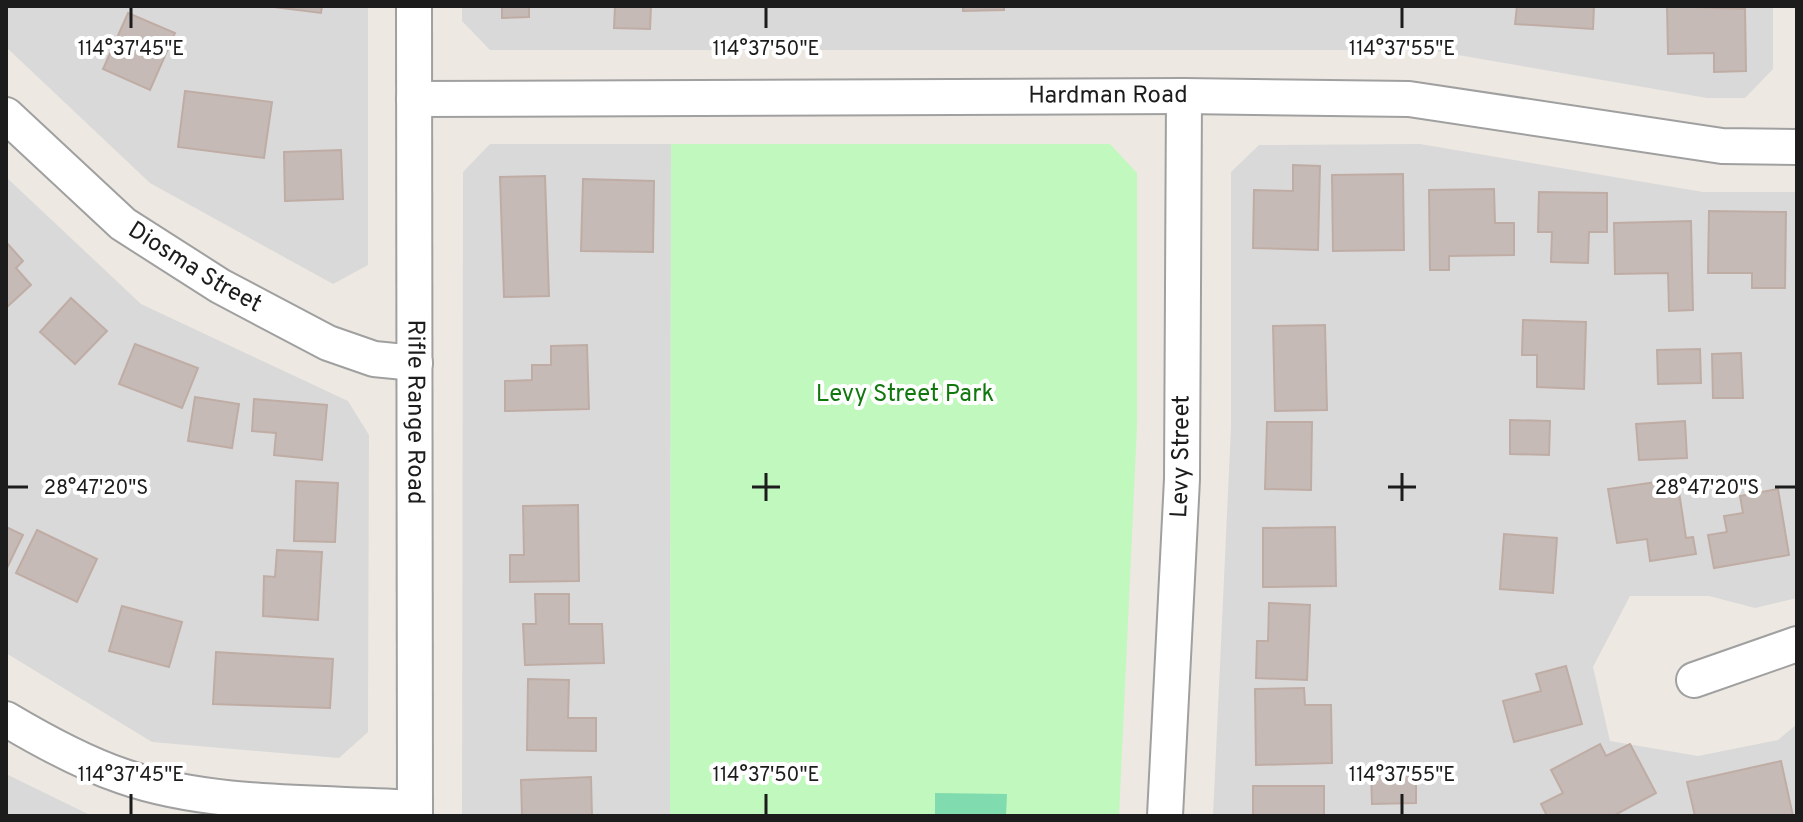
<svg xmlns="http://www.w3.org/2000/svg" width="1803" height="822" viewBox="0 0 1803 822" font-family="Overpass,sans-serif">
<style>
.residential{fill:#dad9d9}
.park{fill:#c0f8be}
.pitch{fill:#80dcae}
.building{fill:#c5bab5;stroke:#bfada5;stroke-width:2}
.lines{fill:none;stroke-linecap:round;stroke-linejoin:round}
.street-casing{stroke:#a0a0a0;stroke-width:38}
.street{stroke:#fff;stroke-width:34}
.ticks{fill:none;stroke:#1c1c1c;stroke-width:3}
.labels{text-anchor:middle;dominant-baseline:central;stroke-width:8;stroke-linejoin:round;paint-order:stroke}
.street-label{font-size:24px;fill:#1c1c1c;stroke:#fff}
.park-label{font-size:24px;fill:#10780d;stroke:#fff}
.ticks-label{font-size:20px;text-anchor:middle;fill:#1c1c1c;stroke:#fff;stroke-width:8;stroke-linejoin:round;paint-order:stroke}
</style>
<rect width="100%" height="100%" fill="#ede8e2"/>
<g class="residential">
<polygon points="6,6 368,6 368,265 333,284 150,183 6,47"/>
<polygon points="462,6 1773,6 1773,69 1745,98 1707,98 1429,50 490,50 462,21"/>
<polygon points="490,144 671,144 670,816 462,816 463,172"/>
<polygon points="1420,144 1703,192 1797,192 1797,598 1755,608 1709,596 1630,596 1593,667 1610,741 1698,756 1778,740 1797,724 1797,816 1213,816 1231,427 1231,172 1259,145"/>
<polygon points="6,177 141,304 348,401 369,435 368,732 339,758 152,742 6,653"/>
<polygon points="6,774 92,816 6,816"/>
</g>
<polygon class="park" points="671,144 1110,144 1137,173 1137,426 1119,816 670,816"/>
<polygon class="pitch" points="935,793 1007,794 1006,816 935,816"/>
<g class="building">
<polygon points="266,6 322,6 321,13"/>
<polygon points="502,6 529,6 529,17 502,18"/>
<polygon points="615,6 651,6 650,29 614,28"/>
<polygon points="963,6 1004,6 1004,10 963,11"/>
<polygon points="1517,6 1594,6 1593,29 1515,24"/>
<polygon points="1667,6 1745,9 1746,71 1714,72 1714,53 1668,54"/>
<polygon points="128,13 175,33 150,90 103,69"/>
<polygon points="185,91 272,102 264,158 178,147"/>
<polygon points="341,150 343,199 285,201 284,152"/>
<polygon points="1293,165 1320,166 1318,250 1253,248 1254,190 1293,191"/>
<polygon points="1403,174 1404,250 1333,251 1332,175"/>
<polygon points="545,176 549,296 504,297 500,177"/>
<polygon points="583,179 654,181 653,252 581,251"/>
<polygon points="1494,189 1495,223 1514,223 1514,255 1449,256 1449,270 1430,270 1429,190"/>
<polygon points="1539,192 1607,193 1607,232 1589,232 1588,263 1551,262 1552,232 1538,232"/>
<polygon points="1709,211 1786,212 1785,288 1752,288 1752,273 1708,273"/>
<polygon points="1691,221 1693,310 1669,311 1668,273 1615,274 1614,223"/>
<polygon points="6,242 23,261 16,268 31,285 6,308"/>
<polygon points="71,298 107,331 75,364 40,332"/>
<polygon points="1523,320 1586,322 1584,389 1537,387 1537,355 1522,355"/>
<polygon points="1325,325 1327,410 1275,411 1273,326"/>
<polygon points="135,344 198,368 182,408 119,384"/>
<polygon points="587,345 589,409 505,411 505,381 532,380 532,365 551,365 551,346"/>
<polygon points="1700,349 1701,383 1658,384 1657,350"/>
<polygon points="1741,353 1743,398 1713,398 1712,354"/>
<polygon points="195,397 239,404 232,448 188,441"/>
<polygon points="254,399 327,405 322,460 274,455 276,433 252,431"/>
<polygon points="1510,420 1550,421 1549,455 1510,454"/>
<polygon points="1685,421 1687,458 1639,460 1636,424"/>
<polygon points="1267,422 1312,422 1311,490 1265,489"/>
<polygon points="1677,479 1686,538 1693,537 1696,554 1650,561 1647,539 1617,543 1608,489"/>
<polygon points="296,481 338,483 335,542 294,541"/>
<polygon points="1778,489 1789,555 1714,568 1708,535 1727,532 1724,516 1743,513 1740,496"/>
<polygon points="578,505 579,581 510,582 510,555 524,555 523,506"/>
<polygon points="6,527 23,535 6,570"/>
<polygon points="1335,527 1336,586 1263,587 1263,528"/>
<polygon points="37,530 97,559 77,602 16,573"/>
<polygon points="1504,534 1557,538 1553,593 1500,589"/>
<polygon points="277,550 322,552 318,620 263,616 264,576 275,577"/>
<polygon points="535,594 569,594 569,624 602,624 604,663 525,665 523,624 536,624"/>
<polygon points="1269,603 1310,605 1307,680 1256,678 1257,641 1268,641"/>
<polygon points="122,606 182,622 169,667 109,651"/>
<polygon points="216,652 333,659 330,708 213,704"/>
<polygon points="1566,666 1582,724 1514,742 1503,701 1541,691 1536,674"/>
<polygon points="528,679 569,680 568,718 596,718 596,751 527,750"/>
<polygon points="1304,688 1305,705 1331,705 1332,763 1256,765 1255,689"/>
<polygon points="1600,744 1606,756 1630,744 1656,793 1613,816 1547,816 1541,804 1563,793 1551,770"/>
<polygon points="1781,761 1793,816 1695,816 1687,782"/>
<polygon points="1416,772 1416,803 1372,804 1371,773"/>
<polygon points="591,777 592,816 522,816 521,780"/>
<rect x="1253" y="786" width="71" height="30"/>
</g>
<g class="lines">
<defs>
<g id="street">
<path id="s1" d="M414,6L415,816"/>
<path id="s2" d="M414,99L1184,96L1409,99L1722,146L1797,147"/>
<path id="s3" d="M6,115L123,224L220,286L328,343L374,359L415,363"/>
<polyline points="1694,680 1797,644"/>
<path d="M6,719C43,741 81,762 122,776C210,807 321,802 415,808"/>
<path id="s4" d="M1165,816L1182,479L1184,96"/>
</g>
</defs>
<use href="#street" class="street-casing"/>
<use href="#street" class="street"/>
</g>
<path class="ticks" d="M131,8V28M766,8V28M1402,8V28M766,473V501M1402,473V501M8,487H28M752,487H780M1388,487H1416M1775,487H1795M131,794V814M766,794V814M1402,794V814"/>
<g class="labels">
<g class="street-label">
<text stroke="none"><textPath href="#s2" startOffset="694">Hardman Road</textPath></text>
<text stroke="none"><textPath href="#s3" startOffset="244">Diosma Street</textPath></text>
<text stroke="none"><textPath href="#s1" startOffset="406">Rifle Range Road</textPath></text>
<text stroke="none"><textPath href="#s4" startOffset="360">Levy Street</textPath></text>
</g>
<g class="park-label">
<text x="905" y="395">Levy Street Park</text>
</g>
</g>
<g class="ticks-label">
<text x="131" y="55">114°37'45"E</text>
<text x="766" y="55">114°37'50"E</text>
<text x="1402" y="55">114°37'55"E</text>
<text x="96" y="494">28°47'20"S</text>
<text x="1707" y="494">28°47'20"S</text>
<text x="131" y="781">114°37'45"E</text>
<text x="766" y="781">114°37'50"E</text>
<text x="1402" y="781">114°37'55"E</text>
</g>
<rect width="1803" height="822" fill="none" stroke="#1c1c1c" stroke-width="16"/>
</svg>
